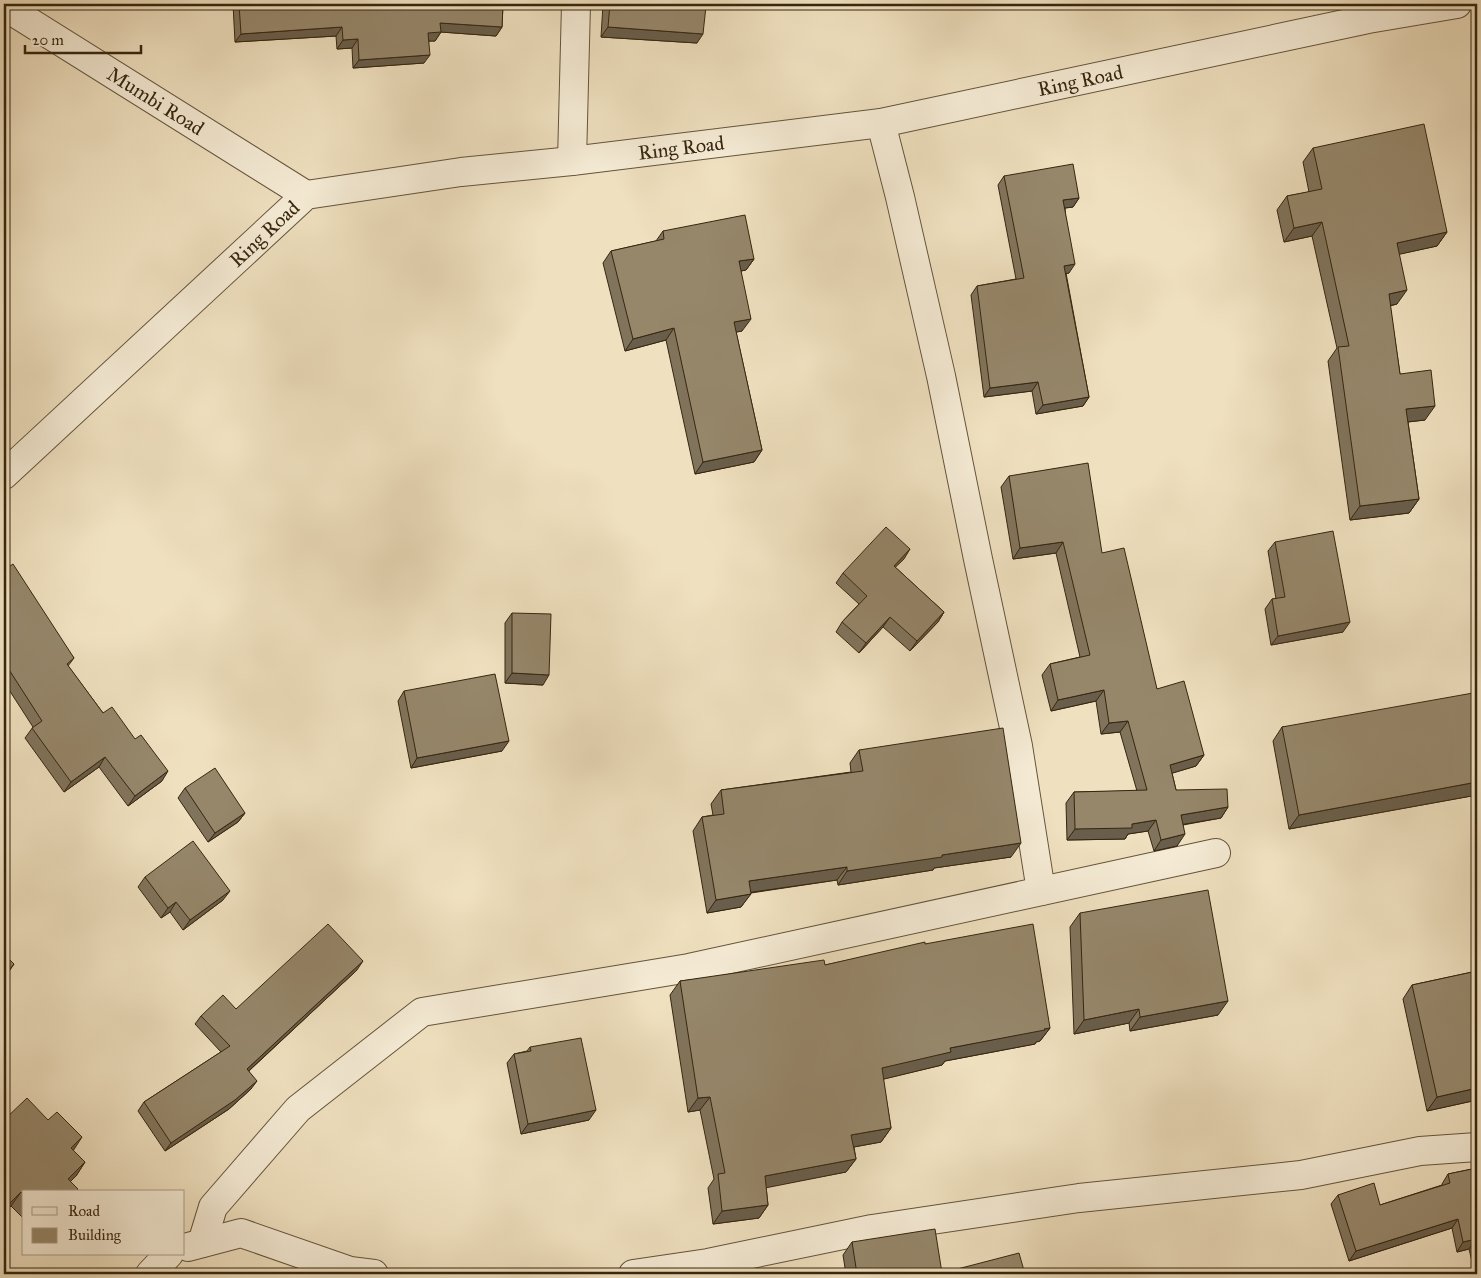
<svg xmlns="http://www.w3.org/2000/svg" width="1481" height="1278" viewBox="0 0 1481 1278" font-family="'IM FELL Great Primer',serif">
<style>
.lines{fill:none;stroke-linecap:round;stroke-linejoin:round}
.street-casing{stroke:#64543b;stroke-width:30}
.street{stroke:#f5ebd5;stroke-width:28}
.wall{fill:#81745c;stroke:#36260f}
.shaded-wall{fill:#695e4b;stroke:#36260f}
.building{fill:#96876b;stroke:#36260f}
.labels{text-anchor:middle;dominant-baseline:central;stroke-width:4;stroke-linejoin:round;paint-order:stroke}
.street-label{font-size:20px;fill:#36260f;stroke:#f5ebd5}
</style>
<rect width="100%" height="100%" fill="#efe0bf"/>
<filter id="stains"><feTurbulence type="fractalNoise" baseFrequency=".004" numOctaves="4"/><feColorMatrix values="0 0 0 0 .2 0 0 0 0 .09 0 0 0 0 .02 0 0 0 .5 -.17"/></filter>
<radialGradient id="worn" r=".72"><stop offset=".6" stop-color="#630" stop-opacity="0"/><stop offset="1" stop-color="#630" stop-opacity=".3"/></radialGradient>
<g class="lines">
<defs>
<g id="street">
<path id="s1" d="M4,6L306,195"/>
<polyline points="881,123 900,197 941,376 978,559 1018,746 1041,891"/>
<polyline points="572,161 576,4"/>
<path id="s2" d="M4,475L306,195L461,172L572,161L881,123L1368,19L1457,4"/>
<polyline points="202,1243 213,1207 298,1109 422,1012 689,968 1216,853"/>
<polyline points="188,1247 241,1233 350,1271 374,1274"/>
<polyline points="150,1274 169,1254"/>
<polyline points="633,1274 708,1263 872,1229 1079,1198 1301,1175 1420,1151 1477,1147"/>
</g>
</defs>
<use href="#street" class="street-casing"/>
<use href="#street" class="street"/>
</g>
<g class="wall">
<polygon points="233,4 503,4 502,27 496,36 441,32 435,41 429,41 424,63 353,68 352,48 337,49 336,36 235,42"/>
<polygon points="603,4 677,4 697,43 601,37"/>
<polygon points="1313,148 1447,232 1437,246 1399,254 1397,304 1390,306 1400,374 1425,420 1408,422 1419,499 1409,513 1350,520 1328,361 1337,348 1312,236 1284,242 1277,210 1287,196 1309,192 1303,162"/>
<polygon points="1004,176 1079,198 1073,207 1065,208 1069,273 1066,273 1089,397 1083,406 1036,414 1032,391 984,397 971,295 977,286 1016,279 998,185"/>
<polygon points="663,231 754,259 746,270 741,271 742,331 736,332 762,450 754,462 695,474 666,340 625,351 603,263 611,251 656,241"/>
<polygon points="1009,476 1102,553 1157,689 1204,755 1196,766 1172,773 1176,790 1228,807 1221,818 1183,825 1177,846 1154,851 1148,831 1128,834 1125,839 1067,840 1066,803 1074,792 1137,791 1120,732 1101,734 1096,701 1051,711 1042,675 1050,664 1080,657 1056,553 1013,559 1001,487"/>
<polygon points="1275,542 1343,632 1271,645 1265,609 1272,599 1276,599 1268,551"/>
<polygon points="904,559 895,567 944,612 938,622 910,651 883,627 859,653 836,632 842,622 859,604 836,583 843,573"/>
<polygon points="4,570 74,658 68,666 103,713 162,781 128,806 99,767 64,792 25,738 33,727 4,682"/>
<polygon points="512,613 543,685 505,683 505,623"/>
<polygon points="404,691 502,751 411,768 398,701"/>
<polygon points="1477,716 1477,795 1289,829 1273,741 1282,727"/>
<polygon points="859,750 1011,857 934,868 933,870 838,885 837,880 751,893 741,907 707,913 693,831 702,817 713,815 711,804 721,790 851,772 850,763"/>
<polygon points="185,788 245,813 238,822 208,842 178,798"/>
<polygon points="145,877 223,900 183,930 170,912 161,918 138,887"/>
<polygon points="1080,913 1218,1015 1130,1031 1129,1023 1074,1034 1070,927"/>
<polygon points="925,944 1050,1028 1040,1041 1036,1042 1035,1044 945,1061 942,1065 883,1079 891,1128 881,1142 854,1147 856,1159 846,1172 766,1187 768,1205 759,1218 713,1224 708,1188 714,1179 700,1110 688,1112 670,995 680,981 825,965"/>
<polygon points="357,970 249,1071 251,1089 229,1109 165,1151 138,1111 144,1102 221,1052 195,1024 201,1016 236,1009"/>
<polygon points="1477,971 1477,1100 1427,1111 1403,999 1412,985"/>
<polygon points="530,1047 589,1120 521,1134 507,1063 514,1054 527,1051"/>
<polygon points="4,1120 73,1150 85,1162 76,1176 71,1181 24,1192 24,1219 11,1206 4,1213"/>
<polygon points="1477,1168 1477,1274 1475,1274 1469,1249 1457,1252 1452,1228 1349,1261 1331,1204 1338,1195 1380,1205 1442,1185 1442,1184 1448,1174"/>
<polygon points="852,1242 942,1273 1025,1274 846,1274 843,1255"/>
</g>
<g class="shaded-wall">
<polygon points="440,23 502,27 496,36 441,32 435,41 422,41 428,33"/>
<polygon points="342,27 336,36 235,42 241,34"/>
<polygon points="608,27 703,34 697,43 601,37"/>
<polygon points="358,39 352,48 337,49 343,40"/>
<polygon points="430,55 424,63 353,68 359,60"/>
<polygon points="1079,198 1073,207 1057,209 1063,200"/>
<polygon points="1322,222 1312,236 1284,242 1294,228"/>
<polygon points="1447,232 1437,246 1387,257 1397,243"/>
<polygon points="754,259 746,270 731,273 739,261"/>
<polygon points="1075,264 1069,273 1058,275 1064,266"/>
<polygon points="1407,290 1397,304 1379,308 1389,294"/>
<polygon points="751,319 742,331 726,334 734,322"/>
<polygon points="674,328 666,340 625,351 633,339"/>
<polygon points="1038,382 1032,391 984,397 990,388"/>
<polygon points="1089,397 1083,406 1036,414 1043,405"/>
<polygon points="1435,406 1425,420 1397,423 1406,409"/>
<polygon points="762,450 754,462 695,474 703,462"/>
<polygon points="1419,499 1409,513 1350,520 1360,506"/>
<polygon points="1063,542 1056,553 1013,559 1020,548"/>
<polygon points="910,549 904,559 887,575 894,566"/>
<polygon points="944,612 938,622 910,651 917,641"/>
<polygon points="890,617 883,627 859,653 866,643"/>
<polygon points="1350,622 1343,632 1271,645 1278,636"/>
<polygon points="512,673 549,675 543,685 505,683"/>
<polygon points="1104,690 1096,701 1051,711 1058,700"/>
<polygon points="1128,721 1120,732 1101,734 1109,723"/>
<polygon points="509,741 502,751 411,768 417,758"/>
<polygon points="1204,755 1196,766 1163,776 1170,765"/>
<polygon points="105,757 99,767 64,792 71,782"/>
<polygon points="168,771 162,781 128,806 135,796"/>
<polygon points="1477,782 1477,795 1289,829 1299,815"/>
<polygon points="1228,807 1221,818 1173,826 1181,815"/>
<polygon points="245,813 238,822 208,842 215,833"/>
<polygon points="1156,820 1148,831 1128,834 1125,839 1067,840 1075,829 1132,824"/>
<polygon points="1185,834 1177,846 1154,851 1161,840"/>
<polygon points="1021,843 1011,857 934,868 933,870 838,885 847,871 942,855"/>
<polygon points="847,867 837,880 739,894 749,881"/>
<polygon points="230,891 223,900 183,930 190,920"/>
<polygon points="751,894 741,907 707,913 716,900"/>
<polygon points="176,902 170,912 161,918 168,908"/>
<polygon points="363,961 357,970 241,1078 247,1069"/>
<polygon points="14,964 4,979 4,976"/>
<polygon points="1228,1001 1218,1015 1130,1031 1140,1017"/>
<polygon points="1139,1009 1129,1023 1074,1034 1084,1020"/>
<polygon points="1050,1028 1040,1041 1036,1042 1035,1044 945,1061 942,1065 872,1082 882,1068 950,1048"/>
<polygon points="257,1081 251,1089 229,1109 165,1151 171,1143"/>
<polygon points="1477,1088 1477,1100 1427,1111 1437,1097"/>
<polygon points="710,1097 700,1110 688,1112 698,1098"/>
<polygon points="596,1110 589,1120 521,1134 528,1124"/>
<polygon points="891,1128 881,1142 842,1149 851,1135"/>
<polygon points="82,1137 73,1151 71,1148"/>
<polygon points="856,1159 846,1172 755,1190 765,1176"/>
<polygon points="85,1162 76,1176 60,1192 68,1179"/>
<polygon points="21,1192 11,1206 4,1213 4,1212 10,1203"/>
<polygon points="768,1205 759,1218 713,1224 722,1211"/>
<polygon points="1458,1219 1452,1228 1349,1261 1356,1251"/>
<polygon points="1476,1239 1469,1249 1457,1252 1463,1242"/>
</g>
<g class="building">
<polygon points="239,4 503,4 502,27 440,23 441,32 428,33 430,55 359,60 358,39 343,40 342,27 241,34"/>
<polygon points="610,4 677,4 706,6 703,34 608,27"/>
<polygon points="1424,124 1447,232 1397,243 1407,290 1389,294 1400,374 1431,370 1435,406 1406,409 1419,499 1360,506 1338,347 1349,346 1322,222 1294,228 1287,196 1322,189 1313,148"/>
<polygon points="1073,164 1079,198 1063,200 1075,264 1064,266 1089,397 1043,405 1038,382 990,388 977,286 1024,278 1004,176"/>
<polygon points="745,215 754,259 739,261 751,319 734,322 762,450 703,462 674,328 633,339 611,251 664,239 663,231"/>
<polygon points="1088,463 1102,553 1124,548 1157,689 1184,681 1204,755 1170,765 1176,790 1227,789 1228,807 1181,815 1185,834 1161,840 1156,820 1132,824 1132,828 1075,829 1074,792 1147,790 1128,721 1109,723 1104,690 1058,700 1050,664 1090,655 1063,542 1020,548 1009,476"/>
<polygon points="886,527 910,549 894,566 944,612 917,641 890,617 866,643 842,622 867,596 843,573"/>
<polygon points="1333,531 1350,622 1278,636 1272,599 1285,597 1275,542"/>
<polygon points="13,564 74,658 67,664 103,713 112,707 135,739 141,735 168,771 135,796 105,757 71,782 32,728 42,721 4,662 4,570"/>
<polygon points="512,613 551,614 549,675 512,673"/>
<polygon points="495,674 509,741 417,758 404,691"/>
<polygon points="1473,693 1477,716 1477,782 1299,815 1282,727"/>
<polygon points="1003,728 1021,843 942,855 942,857 847,871 847,867 749,881 751,894 716,900 702,817 724,814 721,790 863,771 859,750"/>
<polygon points="215,768 245,813 215,833 185,788"/>
<polygon points="193,841 230,891 190,920 176,902 168,908 145,877"/>
<polygon points="1208,890 1228,1001 1140,1017 1139,1009 1084,1020 1080,913"/>
<polygon points="328,924 363,961 247,1069 257,1081 235,1100 171,1143 144,1102 230,1046 201,1016 223,995 236,1009"/>
<polygon points="1033,924 1050,1028 1044,1029 1045,1030 950,1048 951,1052 882,1068 891,1128 851,1135 856,1159 765,1176 768,1205 722,1211 718,1174 725,1173 710,1097 698,1098 680,981 824,960 825,965 925,942 925,944"/>
<polygon points="4,954 14,964 4,976"/>
<polygon points="1477,971 1477,1088 1437,1097 1412,985"/>
<polygon points="581,1038 596,1110 528,1124 514,1054 531,1051 530,1047"/>
<polygon points="27,1098 48,1120 57,1112 82,1137 71,1148 85,1162 68,1179 78,1189 75,1192 24,1192 24,1195 21,1192 10,1203 4,1197 4,1120"/>
<polygon points="1477,1168 1477,1245 1476,1239 1463,1242 1458,1219 1356,1251 1338,1195 1374,1183 1380,1205 1450,1183 1448,1174"/>
<polygon points="935,1229 942,1273 1019,1253 1025,1274 857,1274 852,1242"/>
</g>
<g class="labels">
<g class="street-label">
<text stroke="none"><textPath href="#s2" startOffset="1195">Ring Road</textPath></text>
<text stroke="none"><textPath href="#s1" startOffset="179">Mumbi Road</textPath></text>
<text stroke="none"><textPath href="#s2" startOffset="790">Ring Road</textPath></text>
<text stroke="none"><textPath href="#s2" startOffset="355">Ring Road</textPath></text>
</g>
</g>
<rect width="1481" height="1278" fill="none" stroke="#efe0bf" stroke-width="20"/>
<rect x="5" y="5" width="1471" height="1268" fill="none" stroke="#36260f" stroke-width="2.5"/>
<rect x="10" y="10" width="1461" height="1258" fill="none" stroke="#36260f"/>
<rect x="22" y="1190" width="162" height="65" fill="#f5ebd5" stroke="#a99c86"/>
<rect x="32" y="1207" width="25" height="8" fill="#f5ebd5" stroke="#a99c86"/>
<text x="68" y="1216" font-size="15" fill="#36260f">Road</text>
<rect x="32" y="1228" width="25" height="15" fill="#96876b" stroke="#a99c86"/>
<text x="68" y="1240" font-size="15" fill="#36260f">Building</text>
<path d="M25 45v8h116v-8" fill="none" stroke="#36260f" stroke-width="2.5"/>
<text x="32" y="45" font-size="15" fill="#36260f" stroke="#f5ebd5" stroke-width="4" paint-order="stroke">20 m</text>
<rect width="100%" height="100%" filter="url(#stains)"/>
<rect width="100%" height="100%" fill="url(#worn)"/>
</svg>
